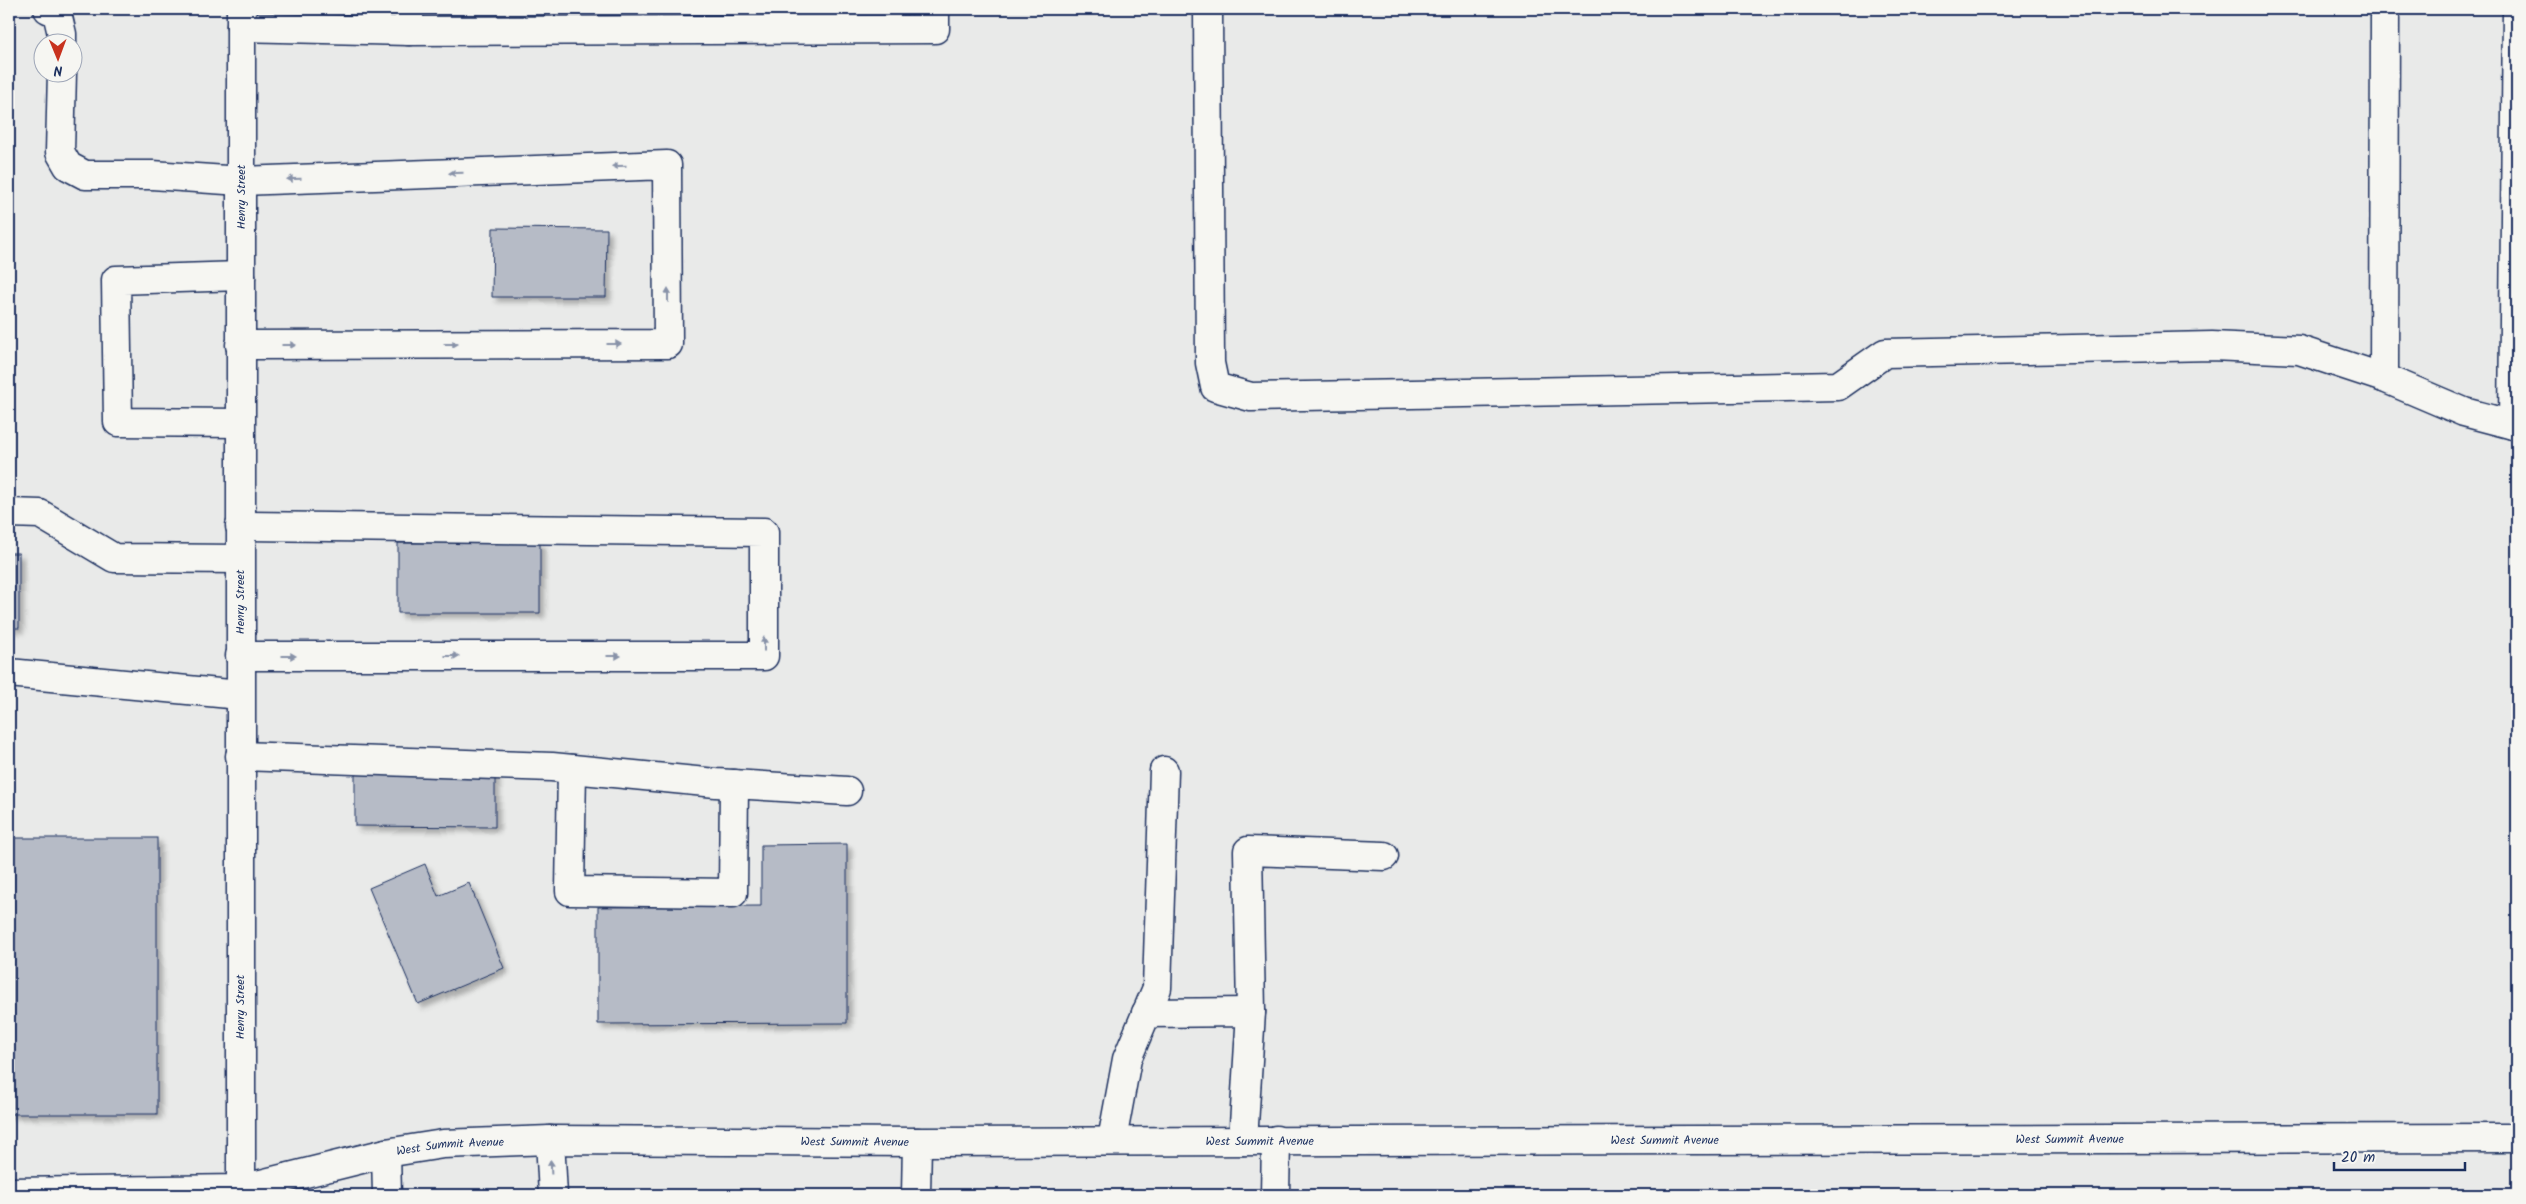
<svg xmlns="http://www.w3.org/2000/svg" width="2526" height="1204" viewBox="0 0 2526 1204" font-family="Kalam,sans-serif">
<style>
.building{fill:#b6bbc6;stroke:#1b2f5e;filter:url(#shadow)}
.lines{fill:none;stroke-linecap:round;stroke-linejoin:round}
.minor-casing{stroke:#1b2f5e;stroke-width:31}
.major-casing{stroke:#1b2f5e;stroke-width:31}
.minor{stroke:#f6f6f2;stroke-width:28}
.major{stroke:#f6f6f2;stroke-width:28}
.oneway{fill:#8892a8}
.labels{text-anchor:middle;dominant-baseline:central;stroke-width:4;stroke-linejoin:round;paint-order:stroke}
.street-label{font-size:12px;fill:#1b2f5e;stroke:#f6f6f2}
</style>
<defs>
<filter id="shadow"><feDropShadow dx="4.5" dy="4.5" stdDeviation="2.5" flood-color="#0004"/></filter>
</defs>
<rect width="100%" height="100%" fill="#e9eae9"/>
<filter id="ink" filterUnits="userSpaceOnUse"><feTurbulence type="fractalNoise" baseFrequency=".02" numOctaves="2"/><feDisplacementMap in="SourceGraphic" scale="10" xChannelSelector="R" yChannelSelector="G"/><feConvolveMatrix kernelMatrix="1 2 1 2 8 2 1 2 1" color-interpolation-filters="sRGB"/></filter>
<g filter="url(#ink)">
<g class="building">
<polygon points="493,228 607,229 606,297 492,297"/>
<polygon points="540,542 540,613 398,613 398,543"/>
<rect x="9" y="553" width="10" height="75"/>
<polygon points="355,772 495,772 495,827 355,826"/>
<rect x="9" y="838" width="148" height="276"/>
<polygon points="847,844 847,1023 598,1024 598,907 761,906 761,845"/>
<polygon points="425,864 438,896 469,883 504,968 418,1004 369,888"/>
</g>
<g class="lines">
<defs>
<g id="minor">
<polyline points="48,9 57,13 62,34 62,42"/>
<polyline points="1208,9 1210,363 1215,387 1251,397 1838,386 1885,353 2212,346 2299,350 2384,378 2464,412 2517,426"/>
<polyline points="241,27 409,31 409,9"/>
<polyline points="409,31 935,29 935,9"/>
<polyline points="62,72 60,152 68,166 85,175 152,175 241,181 667,165 668,344 240,345"/>
<polyline points="2384,378 2385,9"/>
<polyline points="240,423 118,422 116,280 241,276"/>
<polyline points="2513,425 2517,9"/>
<polyline points="9,513 40,514 114,558 240,559"/>
<polyline points="240,526 764,532 764,656 240,656"/>
<polyline points="9,673 240,695"/>
<polyline points="240,756 552,767 716,783 847,791"/>
<polyline points="572,769 570,891 733,893 734,784"/>
<polyline points="1251,1012 1248,851 1384,856"/>
<polyline points="1146,1013 1251,1012 1243,1141"/>
<polyline points="550,1140 553,1195"/>
<polyline points="1112,1140 1127,1059 1157,988 1164,771"/>
<polyline points="386,1153 387,1195"/>
<path id="s1" d="M9,1192L241,1189L386,1153L443,1144L550,1140L917,1142L2517,1138"/>
<polyline points="916,1195 917,1142"/>
<polyline points="1275,1195 1276,1140"/>
</g>
<polyline id="major" points="241,1195 241,9"/>
</defs>
<use href="#minor" class="minor-casing"/>
<use href="#major" class="major-casing"/>
<use href="#minor" class="minor"/>
<use href="#major" class="major"/>
</g>
<defs><path id="oneway-solid" d="M-6-.8H1V-3.2L6.5 0L1 3.2V.8H-6Z" transform="scale(1.25)"/></defs>
<g class="oneway">
<use href="#oneway-solid" transform="translate(619 166) rotate(178)"/>
<use href="#oneway-solid" transform="translate(456 173) rotate(178)"/>
<use href="#oneway-solid" transform="translate(294 179) rotate(178)"/>
<use href="#oneway-solid" transform="translate(668 295) rotate(-90)"/>
<use href="#oneway-solid" transform="translate(451 344)"/>
<use href="#oneway-solid" transform="translate(614 344)"/>
<use href="#oneway-solid" transform="translate(289 345)"/>
<use href="#oneway-solid" transform="translate(764 644) rotate(-90)"/>
<use href="#oneway-solid" transform="translate(289 656)"/>
<use href="#oneway-solid" transform="translate(452 656)"/>
<use href="#oneway-solid" transform="translate(614 656)"/>
<use href="#oneway-solid" transform="translate(551 1167) rotate(-93)"/>
</g>
</g>
<g class="labels">
<g class="street-label">
<text transform="translate(241 197) rotate(-90)">Henry Street</text>
<text transform="translate(240 602) rotate(-90)">Henry Street</text>
<text transform="translate(240 1007) rotate(-90)">Henry Street</text>
<text stroke="none"><textPath href="#s1" startOffset="1661">West Summit Avenue</textPath></text>
<text stroke="none"><textPath href="#s1" startOffset="2066">West Summit Avenue</textPath></text>
<text stroke="none"><textPath href="#s1" startOffset="1256">West Summit Avenue</textPath></text>
<text stroke="none"><textPath href="#s1" startOffset="851">West Summit Avenue</textPath></text>
<text stroke="none"><textPath href="#s1" startOffset="446">West Summit Avenue</textPath></text>
</g>
</g>
<rect width="2526" height="1204" fill="none" stroke="#f6f6f2" stroke-width="30"/>
<rect x="15" y="15" width="2496" height="1174" fill="none" stroke="#1b2f5e" stroke-width="2" filter="url(#ink)"/>
<g transform="translate(58 58) rotate(179)"><circle r="24" fill="#f6f6f2" stroke="#9ea6b7"/>
<path d="M0-4L9 19L0 12L-9 19Z" fill="#c8321e"/>
<text y="-8" font-size="14" font-weight="bold" text-anchor="middle" fill="#1b2f5e">N</text>
</g>
<path d="M2334 1162v8h131v-8" fill="none" stroke="#1b2f5e" stroke-width="2.5"/>
<text x="2341" y="1162" font-size="15" fill="#1b2f5e" stroke="#f6f6f2" stroke-width="4" paint-order="stroke">20 m</text>
</svg>
